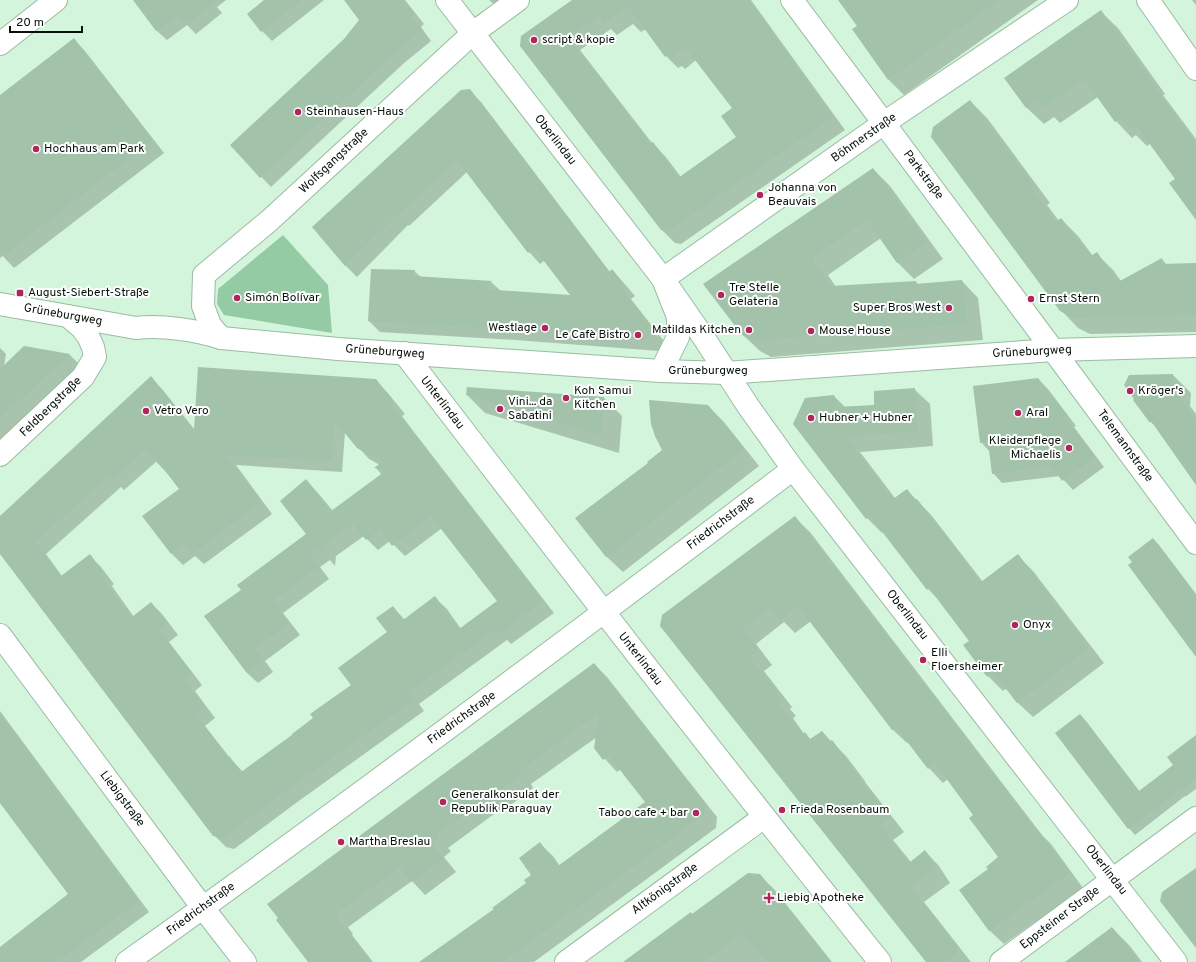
<svg xmlns="http://www.w3.org/2000/svg" width="1196" height="962" viewBox="0 0 1196 962" font-family="Overpass,sans-serif">
<style>
.green{fill:#95cba4}
.shadow{fill:#0003;fill-rule:evenodd}
.building{fill:#a2c2aa;fill-rule:evenodd}
.lines{fill:none;stroke-linecap:round;stroke-linejoin:round}
.minor-casing{stroke:#9bbba3;stroke-width:24}
.major-casing{stroke:#9bbba3;stroke-width:24}
.minor{stroke:#fff;stroke-width:22}
.major{stroke:#fff;stroke-width:22}
.poi-dot{fill:#b2245c;stroke:#fff;stroke-width:1.5}
.labels{text-anchor:middle;dominant-baseline:central;stroke-width:4;stroke-linejoin:round;paint-order:stroke}
.poi-label{font-size:12px;fill:#051008;stroke:#fff;text-anchor:start}
.street-label{font-size:12px;fill:#051008;stroke:#fff}
</style>
<rect width="100%" height="100%" fill="#d3f5db"/>
<polygon class="green" points="283,235 328,285 332,333 224,315 217,304 218,289"/>
<g class="shadow">
<polygon points="134,0 226,0 217,7 222,13 196,34 187,25 167,40 157,31"/>
<polygon points="266,0 324,0 272,41 262,31 249,14"/>
<polygon points="345,0 405,0 424,24 421,27 431,41 403,64 271,187 231,145 345,40 361,20"/>
<polygon points="489,0 499,0 494,4"/>
<path d="M573,0H751L845,130L681,244L675,243L662,230L521,45ZM633,24L641,32L646,29L666,56L678,68L682,66L685,69L696,60L733,108L737,137L681,177L665,156L652,143L580,50L611,29L617,35Z"/>
<polygon points="839,0 1038,0 904,95 889,80 853,29 858,26"/>
<polygon points="1192,0 1196,0 1196,5"/>
<polygon points="1101,12 1118,28 1165,94 1163,95 1196,139 1196,219 1176,179 1151,143 1147,146 1136,135 1132,138 1116,121 1098,97 1060,123 1054,117 1044,124 1027,108 1005,78"/>
<polygon points="74,40 85,51 164,153 14,268 0,253 0,96"/>
<polygon points="469,90 481,102 610,272 612,270 623,282 635,296 631,299 663,340 659,351 515,340 380,332 369,321 414,271 421,277 491,282 501,291 572,296 545,260 540,264 529,252 467,172 409,226 408,225 357,277 345,265"/>
<polygon points="970,101 987,118 1050,203 1047,205 1059,221 1061,219 1078,236 1093,256 1096,253 1113,270 1121,281 1162,259 1167,265 1196,265 1196,332 1090,334 1078,328 1061,310"/>
<polygon points="873,169 890,186 943,259 914,279 898,263 881,238 828,275 836,287 916,282 918,284 962,281 978,298 983,340 771,357 760,351 742,334"/>
<polygon points="25,347 70,355 81,366 0,441 0,348 6,354 4,367"/>
<polygon points="1173,375 1191,393 1190,406 1196,414 1196,484 1158,429 1151,422 1135,400"/>
<path d="M151,378L162,389L195,430L375,380L387,392L405,414L402,416L411,428L554,613L511,644L507,640L419,704L424,711L296,803L234,849L226,847L214,835L0,552V517ZM345,432L369,459L380,465L376,468L382,475L333,511L317,492L306,481L308,534L242,590L246,672L258,683L273,672L265,661L300,635L283,613L329,579L320,567L330,560L335,566L336,556L364,536L378,550L390,541L405,556L442,528L498,601L461,629L447,609L435,598L405,620L393,607L388,633L352,685L314,719L243,772L230,758L205,726L215,718L195,691L202,685L169,642L178,635L162,614L151,603L134,617L112,586L114,584L101,567L90,556L62,576L46,554L121,487L124,490L157,461L180,489L144,516L172,554L183,565L195,556L204,564L272,514L236,465L342,472Z"/>
<polygon points="1038,379 1048,389 1076,426 1074,427 1104,467 1073,490 1060,476 1002,483 993,473 990,452 981,442"/>
<polygon points="914,389 930,404 933,446 860,452 895,498 907,490 932,516 983,582 1017,555 1033,571 1104,663 1033,717 1017,702 1007,688 1003,691 988,676 970,641 941,602 928,589 884,532 882,533 867,518 834,396 845,407 875,406"/>
<polygon points="467,395 604,398 622,416 619,453 485,413"/>
<polygon points="708,406 724,422 759,466 623,572 607,557 577,518 649,463"/>
<polygon points="795,518 810,532 1042,835 1051,844 1083,888 1004,944 989,930 989,869 1000,858 975,815 948,779 943,783 929,768 909,742 907,743 892,729 811,621 795,633 784,622 756,644 772,665 764,671 792,707 790,709 796,716 793,718 804,734 811,740 822,732 846,756 865,781 865,782 904,832 893,840 911,862 925,851 939,866 950,883 924,902 971,962 928,962 661,626"/>
<polygon points="1153,539 1159,545 1196,594 1196,655"/>
<polygon points="594,664 607,677 717,817 716,828 534,962 423,962 495,909 527,883 533,875 540,844 553,856 560,866 646,803 621,769 617,772 595,748 597,737 531,784 533,788 508,807 498,811 448,848 451,851 444,857 456,872 425,895 412,881 348,927 353,934 352,935 373,962 309,962 278,920"/>
<polygon points="0,711 149,912 81,962 0,962 0,948 70,895 0,802"/>
<polygon points="1080,715 1086,721 1140,792 1175,766 1196,737 1196,789 1185,797 1185,796 1135,835 1129,828 1056,733"/>
<polygon points="759,875 774,889 832,962 628,962 692,915"/>
<polygon points="1112,928 1130,946 1142,962 1066,962"/>
</g>
<g class="building">
<polygon points="133,0 217,0 186,25 178,15 156,31"/>
<polygon points="264,0 302,0 261,32 247,14"/>
<polygon points="344,0 404,0 415,14 412,17 422,30 393,54 260,178 230,145 344,39 359,20"/>
<path d="M572,0H749L833,117L668,231L661,230L520,46L521,36ZM628,6L665,57L669,53L672,57L685,47L732,108L721,116L736,137L678,178L674,170L653,142L650,143L568,37L599,16L604,23Z"/>
<polygon points="838,0 999,0 888,80 852,29 857,26"/>
<polygon points="1101,10 1149,77 1148,78 1196,144 1196,220 1169,183 1175,179 1136,125 1130,130 1121,118 1115,122 1084,79 1043,107 1038,100 1026,108 1004,78"/>
<polygon points="74,38 153,140 0,258 0,95"/>
<polygon points="470,89 609,272 612,269 624,284 620,287 652,328 647,340 503,329 368,321 371,269 415,270 414,276 492,281 481,289 570,295 534,248 528,253 457,160 397,216 397,215 345,266 312,227 461,90"/>
<polygon points="970,100 1034,186 1031,188 1056,222 1061,218 1091,256 1097,252 1118,282 1162,258 1162,264 1196,263 1196,315 1073,318 1060,311 931,137 933,127"/>
<polygon points="873,168 927,242 897,263 867,220 812,258 830,286 916,281 916,284 962,280 967,324 754,341 742,335 703,284"/>
<polygon points="24,346 70,354 0,418 0,369"/>
<path d="M198,367L376,379L394,402L391,405L400,416L543,601L499,634L496,629L409,692L414,700L284,792L223,838L213,836L0,554V516L151,376L194,430ZM334,420L357,448L382,462L374,468L388,469L327,514L328,506L306,479L280,501L306,534L237,585L241,590L204,616L246,672L263,660L255,649L289,623L273,601L318,567L310,555L318,549L324,556L325,544L353,524L366,540L380,529L392,546L431,516L497,601L459,629L435,596L403,620L393,606L376,618L387,632L338,668L351,685L310,714L313,718L292,734V735L241,772L229,756L228,757L195,714L205,707L184,679L192,673L159,630L167,623L151,602L132,617L108,585L101,574L103,572L90,554L61,576L35,542L109,476L112,480L145,450L167,473L179,489L142,516L171,554L184,544L192,554L261,502L226,455L331,461Z"/>
<polygon points="1173,374 1173,387 1196,420 1196,485 1151,421 1150,423 1133,400 1134,399 1124,385 1129,375"/>
<polygon points="1038,378 1067,415 1065,417 1095,457 1062,481 1051,466 992,474 988,442 980,443 973,386"/>
<polygon points="467,387 604,397 601,436 466,395"/>
<polygon points="915,388 918,431 846,437 893,499 907,489 915,500 917,499 981,582 1018,554 1089,648 1017,703 993,672 987,677 963,645 969,641 929,588 927,590 870,516 866,519 793,424 805,398 834,395 838,407 874,405 874,391"/>
<polygon points="649,400 708,405 744,449 606,557 575,518 648,463 647,462 662,450 655,436 651,424"/>
<polygon points="795,516 1036,830 1037,829 1070,873 989,931 959,890 988,869 986,867 998,857 969,818 973,815 935,763 928,769 896,727 892,730 798,606 780,620 771,607 742,629 759,650 750,657 778,693 776,694 782,701 779,704 803,734 805,732 810,739 822,731 830,741 832,740 852,766 851,767 890,817 880,825 909,863 925,850 936,868 911,887 957,947 957,954 947,962 926,962 660,626 662,615"/>
<polygon points="1153,538 1196,595 1196,657 1128,565 1132,562 1128,557"/>
<polygon points="594,663 705,804 704,815 503,962 419,962 494,909 492,908 526,883 524,880 531,875 519,858 540,842 558,866 645,802 609,756 603,760 594,748 599,713 519,771 521,775 495,794 486,799 436,835 439,838 432,843 443,859 411,882 400,867 336,914 341,921 340,921 371,962 308,962 276,920 278,918 267,904"/>
<polygon points="0,714 139,901 56,962 0,962 0,947 68,894 0,803"/>
<polygon points="1080,714 1139,791 1173,765 1167,757 1196,735 1196,779 1179,792 1178,791 1128,829 1055,733"/>
<polygon points="1196,868 1196,948 1160,901 1162,892"/>
<polygon points="748,873 760,874 831,962 767,962 743,933 704,962 623,962 691,912 692,914"/>
<polygon points="1112,927 1139,962 1065,962"/>
</g>
<g class="lines">
<defs>
<g id="minor">
<polyline points="447,0 663,279 704,338 748,406 793,469 1176,962"/>
<polyline points="792,0 1053,350 1196,543"/>
<polyline points="0,44 56,0"/>
<path d="M0,304L136,328C162,325 196,330 221,338L338,349L661,371L726,373L1053,350L1196,346"/>
<polyline points="221,338 210,325 203,306 204,275 270,220 473,33 518,0"/>
<path d="M404,353C561,558 719,761 880,962"/>
<polyline points="661,371 678,337 678,317 663,279 884,123 1067,0"/>
<polyline points="0,455 83,377 95,357 93,347 88,336 81,327 68,316"/>
<polyline points="0,635 203,908 245,962"/>
<path d="M127,962C352,802 573,636 793,469"/>
<polyline points="566,962 764,817"/>
<polyline points="1001,962 1196,818"/>
</g>
<polyline id="major" points="1148,0 1196,69"/>
</defs>
<use href="#minor" class="minor-casing"/>
<use href="#major" class="major-casing"/>
<use href="#minor" class="minor"/>
<use href="#major" class="major"/>
</g>
<g class="poi-dot">
<circle cx="534" cy="40" r="4"/>
<circle cx="298" cy="112" r="4"/>
<circle cx="36" cy="149" r="4"/>
<circle cx="760" cy="195" r="4"/>
<rect x="16" y="289" width="8" height="8" rx="2"/>
<circle cx="721" cy="295" r="4"/>
<circle cx="237" cy="298" r="4"/>
<circle cx="1031" cy="299" r="4"/>
<circle cx="949" cy="308" r="4"/>
<circle cx="545" cy="328" r="4"/>
<circle cx="749" cy="330" r="4"/>
<circle cx="811" cy="331" r="4"/>
<circle cx="638" cy="335" r="4"/>
<circle cx="1130" cy="391" r="4"/>
<circle cx="566" cy="398" r="4"/>
<circle cx="500" cy="409" r="4"/>
<circle cx="146" cy="411" r="4"/>
<circle cx="1018" cy="413" r="4"/>
<circle cx="811" cy="418" r="4"/>
<circle cx="1069" cy="448" r="4"/>
<circle cx="1015" cy="625" r="4"/>
<circle cx="923" cy="660" r="4"/>
<circle cx="443" cy="802" r="4"/>
<circle cx="782" cy="810" r="4"/>
<circle cx="696" cy="813" r="4"/>
<circle cx="341" cy="842" r="4"/>
<path d="M767 892h4v4h4v4h-4v4h-4v-4h-4v-4h4z"/>
</g>
<g class="labels">
<g class="poi-label">
<text x="542" y="40">script &amp; kopie</text>
<text x="306" y="112">Steinhausen-Haus</text>
<text x="44" y="149">Hochhaus am Park</text>
<text x="768" y="188">Johanna von<tspan x="768" dy="14">Beauvais</tspan></text>
<text x="729" y="288">Tre Stelle<tspan x="729" dy="14">Gelateria</tspan></text>
<text x="28" y="293">August-Siebert-Straße</text>
<text x="245" y="298">Simón Bolívar</text>
<text x="1039" y="299">Ernst Stern</text>
<text x="941" y="308" text-anchor="end">Super Bros West</text>
<text x="537" y="328" text-anchor="end">Westlage</text>
<text x="741" y="330" text-anchor="end">Matildas Kitchen</text>
<text x="819" y="331">Mouse House</text>
<text x="630" y="335" text-anchor="end">Le Cafè Bistro</text>
<text x="574" y="391">Koh Samui<tspan x="574" dy="14">Kitchen</tspan></text>
<text x="1138" y="391">Kröger's</text>
<text x="508" y="402">Vini... da<tspan x="508" dy="14">Sabatini</tspan></text>
<text x="154" y="411">Vetro Vero</text>
<text x="1026" y="413">Aral</text>
<text x="819" y="418">Hubner + Hubner</text>
<text x="1061" y="441" text-anchor="end">Kleiderpflege<tspan x="1061" dy="14">Michaelis</tspan></text>
<text x="1023" y="625">Onyx</text>
<text x="931" y="653">Elli<tspan x="931" dy="14">Floersheimer</tspan></text>
<text x="451" y="795">Generalkonsulat der<tspan x="451" dy="14">Republik Paraguay</tspan></text>
<text x="790" y="810">Frieda Rosenbaum</text>
<text x="688" y="813" text-anchor="end">Taboo cafe + bar</text>
<text x="349" y="842">Martha Breslau</text>
<text x="777" y="898">Liebig Apotheke</text>
</g>
<g class="street-label">
<text transform="translate(864 138) rotate(-35)">Böhmerstraße</text>
<text transform="translate(555 140) rotate(52)">Oberlindau</text>
<text transform="translate(334 161) rotate(-43)">Wolfsgangstraße</text>
<text transform="translate(923 175) rotate(53)">Parkstraße</text>
<text transform="translate(63 315) rotate(10)">Grüneburgweg</text>
<text transform="translate(385 352) rotate(4)">Grüneburgweg</text>
<text transform="translate(1032 352) rotate(-3)">Grüneburgweg</text>
<text x="708" y="371">Grüneburgweg</text>
<text transform="translate(442 403) rotate(52)">Unterlindau</text>
<text transform="translate(51 407) rotate(-44)">Feldbergstraße</text>
<text transform="translate(1125 446) rotate(54)">Telemannstraße</text>
<text transform="translate(721 523) rotate(-37)">Friedrichstraße</text>
<text transform="translate(907 615) rotate(52)">Oberlindau</text>
<text transform="translate(640 659) rotate(52)">Unterlindau</text>
<text transform="translate(462 718) rotate(-36)">Friedrichstraße</text>
<text transform="translate(122 799) rotate(53)">Liebigstraße</text>
<text transform="translate(1106 870) rotate(52)">Oberlindau</text>
<text transform="translate(665 889) rotate(-36)">Altkönigstraße</text>
<text transform="translate(201 909) rotate(-36)">Friedrichstraße</text>
<text transform="translate(1060 918) rotate(-37)">Eppsteiner Straße</text>
</g>
</g>
<path d="M10 26v6h72v-6" fill="none" stroke="#051008" stroke-width="2"/>
<text x="16" y="26" font-size="12" fill="#051008" stroke="#ffffff" stroke-width="3" paint-order="stroke">20 m</text>
</svg>
